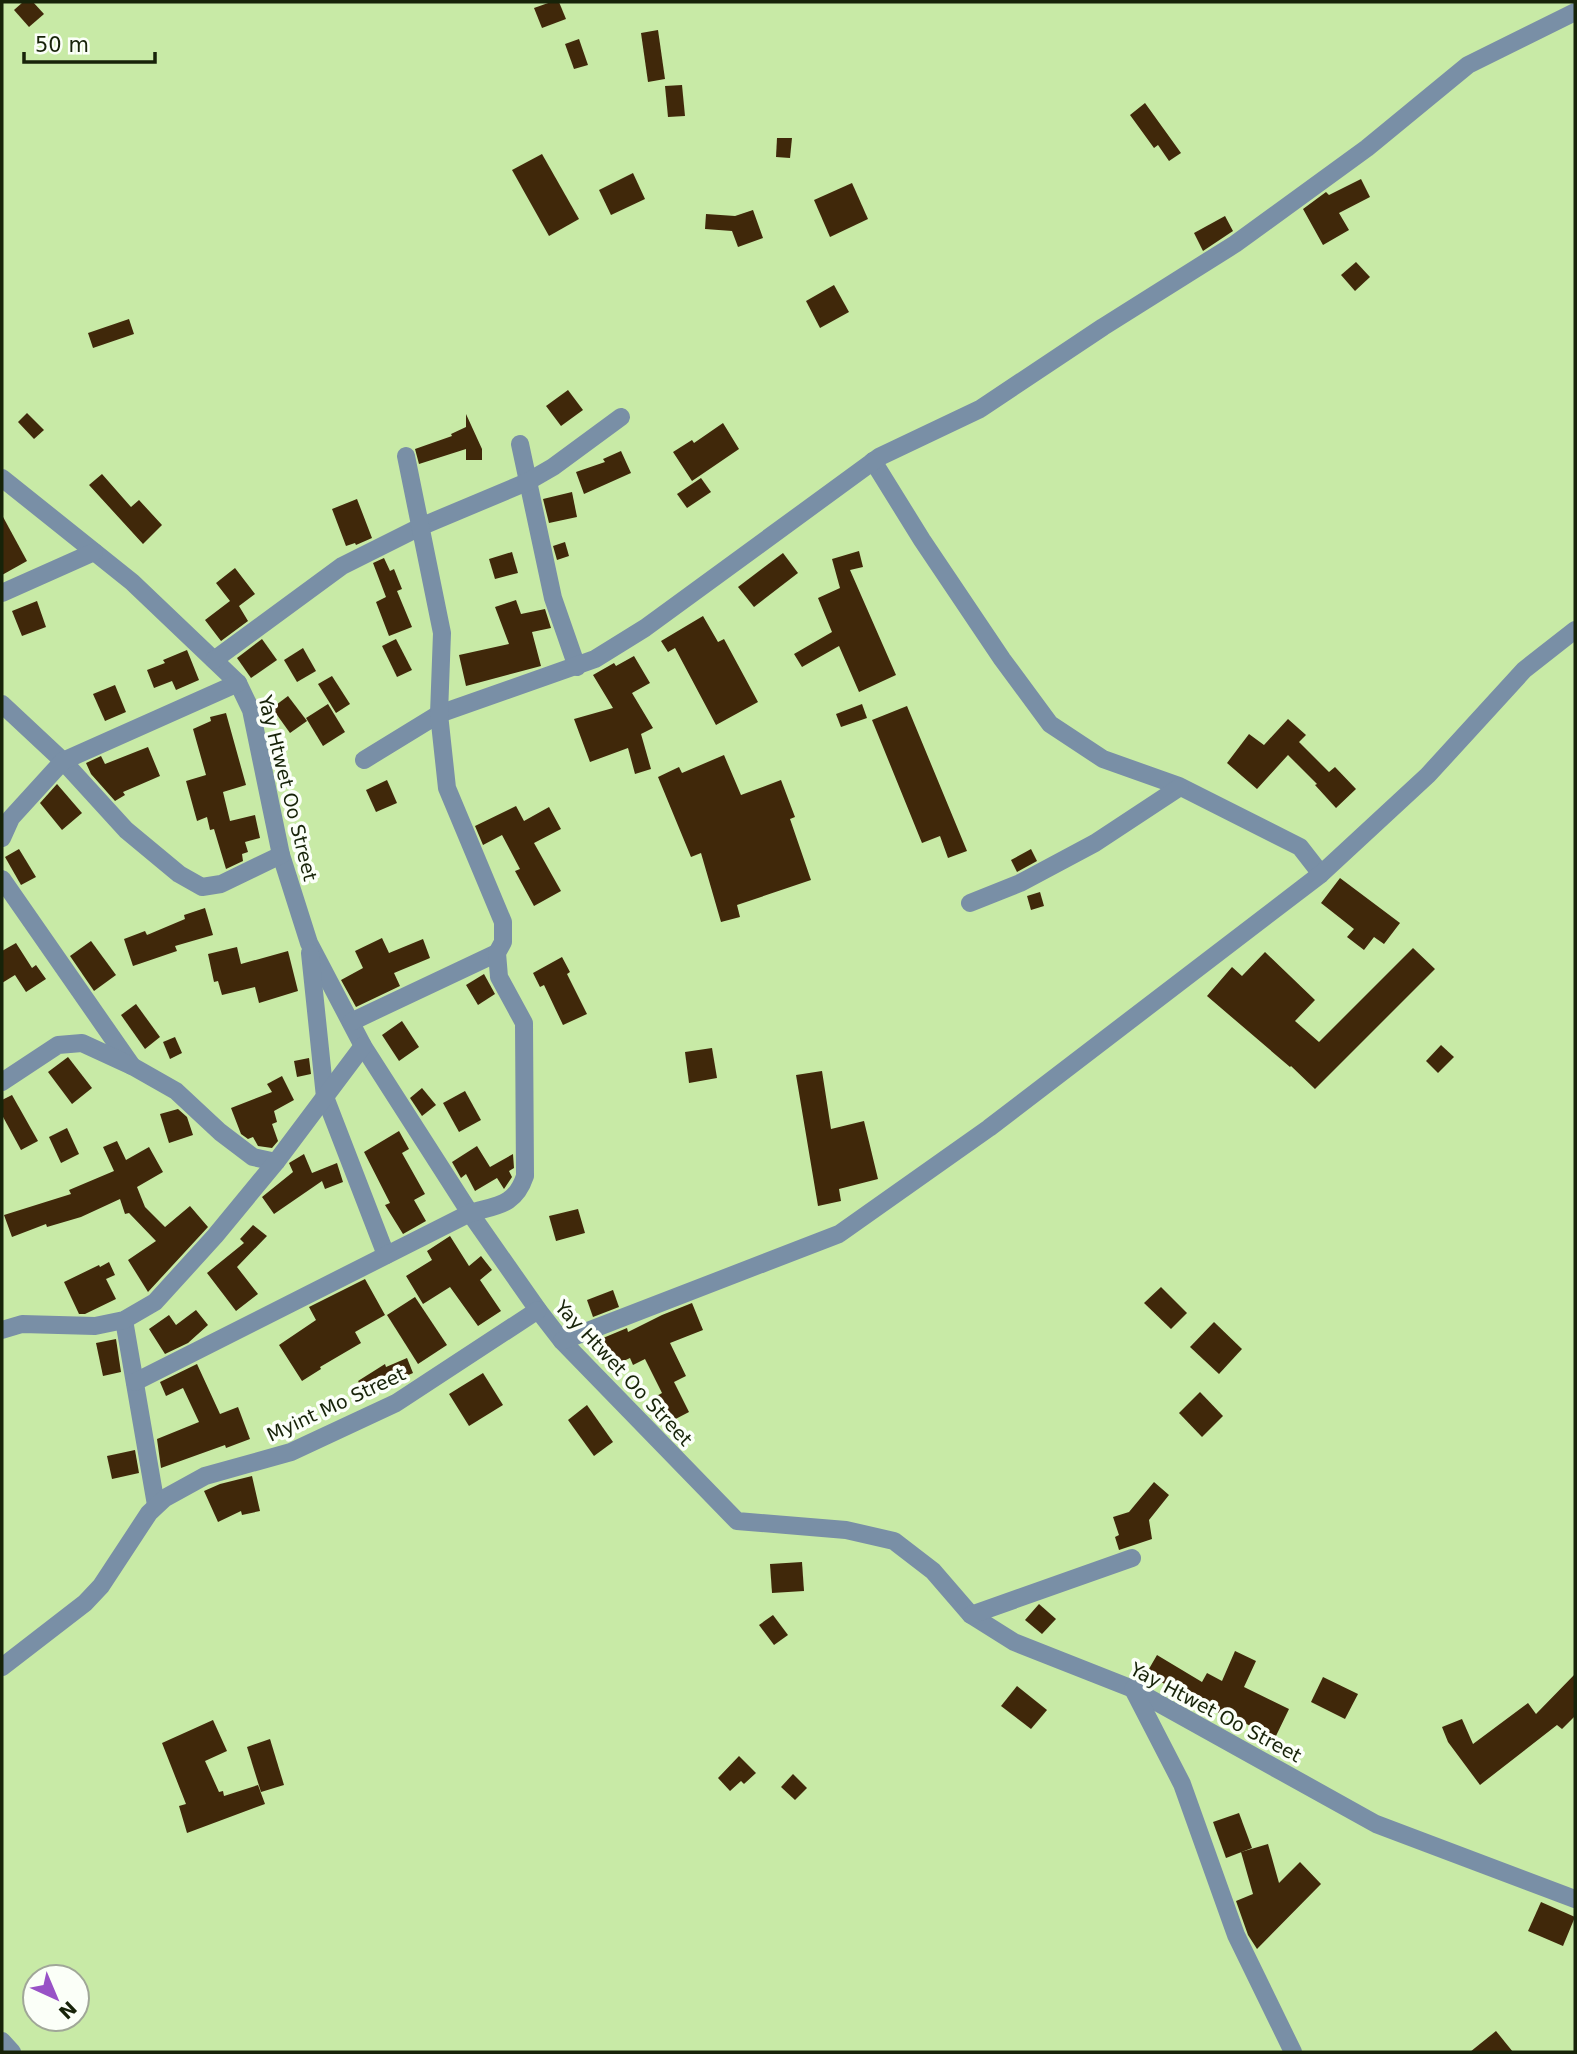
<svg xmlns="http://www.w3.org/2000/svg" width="1577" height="2054" viewBox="0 0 1577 2054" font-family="'DejaVu Sans',sans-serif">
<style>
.building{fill:#40280a}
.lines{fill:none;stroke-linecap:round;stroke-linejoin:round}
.minor{stroke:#798fa6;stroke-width:18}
.labels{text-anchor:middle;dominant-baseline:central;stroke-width:7;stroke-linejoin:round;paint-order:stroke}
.street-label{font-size:19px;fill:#172309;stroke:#fbfff8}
</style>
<rect width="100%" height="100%" fill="#c8eaa6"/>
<g class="building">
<polygon points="23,2 33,2 44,14 29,27 14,10"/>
<polygon points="551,2 559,2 566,19 542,28 534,8"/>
<polygon points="658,30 665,79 648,82 641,33"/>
<polygon points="579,39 588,65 574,69 565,44"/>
<polygon points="682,85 685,116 668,117 665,86"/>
<polygon points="1145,103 1181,153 1169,161 1158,145 1154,148 1130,115"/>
<polygon points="777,138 792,138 790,158 776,157"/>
<polygon points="542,154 579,219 549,236 512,170"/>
<polygon points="633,173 645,199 611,215 599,190"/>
<polygon points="1361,179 1370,197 1339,213 1349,230 1323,245 1303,209 1326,192 1329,195"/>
<polygon points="852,183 868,219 830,237 814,200"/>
<polygon points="753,210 763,238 738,247 732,231 705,229 706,214 735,216"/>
<polygon points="1225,216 1233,231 1203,251 1194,233"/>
<polygon points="1356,262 1370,277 1355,291 1341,275"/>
<polygon points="834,285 849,312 820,328 806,301"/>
<polygon points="129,319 134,334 93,348 88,333"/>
<polygon points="568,390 583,410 561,426 546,406"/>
<polygon points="27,413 44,430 34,439 18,422"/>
<polygon points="466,414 482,449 482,460 466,460 466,449 419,464 415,449 452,436 451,434 466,427"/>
<polygon points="723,423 739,449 692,481 673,452 692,440 694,443"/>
<polygon points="621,451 631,473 584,494 576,472 605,462 603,459"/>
<polygon points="102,474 131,507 139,500 162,525 143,544 89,485"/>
<polygon points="701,478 711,492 687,508 677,494"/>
<polygon points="572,492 577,517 549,523 543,499"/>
<polygon points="357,499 372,538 356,545 355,543 346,546 332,509"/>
<polygon points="2,515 27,561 2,575"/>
<polygon points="565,542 569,556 557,560 553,546"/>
<polygon points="859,551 863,567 850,570 896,675 859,692 839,646 802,667 794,654 832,632 818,598 840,588 832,559"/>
<polygon points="512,552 518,573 495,579 489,559"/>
<polygon points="783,553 798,573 754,607 738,587"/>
<polygon points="384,558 390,571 394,569 402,589 397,591 412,627 389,636 376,602 386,597 373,563"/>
<polygon points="235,568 255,594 239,606 248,621 221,641 205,620 230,601 216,583"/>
<polygon points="516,600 521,614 545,609 551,628 532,632 541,666 466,686 459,655 509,644 495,607"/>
<polygon points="37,601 46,627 22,636 12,611"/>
<polygon points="703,616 718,642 724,639 758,702 716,725 675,648 668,652 661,641"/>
<polygon points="262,639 277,660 251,678 237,658"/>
<polygon points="396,639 412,670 397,677 382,646"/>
<polygon points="303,648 316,671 297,682 284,660"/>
<polygon points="187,650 199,680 176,690 172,681 154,688 147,670 165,663 163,660"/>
<polygon points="634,656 650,683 632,693 653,728 641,734 651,769 635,774 628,748 590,762 574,719 613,708 593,675 614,663 616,666"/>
<polygon points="332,676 350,704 336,713 318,684"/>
<polygon points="115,685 126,712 105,721 93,694"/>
<polygon points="288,696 307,721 290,733 272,708"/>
<polygon points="328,704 345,732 323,746 306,718"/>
<polygon points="862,704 867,718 841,727 836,714"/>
<polygon points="907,706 967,851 948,858 940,836 922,843 872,720"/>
<polygon points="226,713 246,785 223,792 230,821 255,815 260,838 245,842 248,852 242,854 243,861 226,869 214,829 210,830 207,817 197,821 186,781 206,775 193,729 211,721 210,717"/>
<polygon points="1288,719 1306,735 1299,742 1329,772 1335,767 1356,789 1336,808 1315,785 1317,784 1288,755 1257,789 1227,763 1249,734 1264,745"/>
<polygon points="148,747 160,776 123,792 125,795 115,801 91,774 86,763 101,756 105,764"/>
<polygon points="724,755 741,795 781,780 795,817 790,819 811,880 737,905 740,917 721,922 701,853 691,857 658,777 679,767 682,773"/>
<polygon points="387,780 397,803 376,812 366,790"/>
<polygon points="57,784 82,813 62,830 40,803"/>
<polygon points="516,806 524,821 549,807 561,829 534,843 561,891 534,906 515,871 520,869 502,835 483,845 475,826"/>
<polygon points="19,849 36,877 21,885 5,857"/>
<polygon points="1031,849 1037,861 1017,872 1011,860"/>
<polygon points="1340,878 1400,923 1384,944 1374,937 1364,950 1347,937 1354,929 1321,903"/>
<polygon points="1040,892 1044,906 1031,910 1027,896"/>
<polygon points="205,908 213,935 175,946 177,951 133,966 124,939 145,931 147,935 185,919 184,915"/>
<polygon points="382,938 389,953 423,939 430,958 394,973 400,986 356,1007 341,980 363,968 355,951"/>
<polygon points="91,941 116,975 94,991 70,956"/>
<polygon points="16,943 32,968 36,965 46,979 26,992 15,975 2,983 2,951"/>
<polygon points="237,947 241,964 288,951 298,991 259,1003 255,987 222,995 218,981 214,982 208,954"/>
<polygon points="1413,948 1435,969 1315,1089 1291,1066 1290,1067 1207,996 1232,967 1242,976 1265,952 1315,1000 1295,1021 1319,1042"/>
<polygon points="562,957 570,972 567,974 587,1014 563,1025 544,985 540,987 533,973"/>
<polygon points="484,974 495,994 478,1005 466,985"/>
<polygon points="136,1004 160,1037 145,1049 121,1015"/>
<polygon points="402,1021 419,1047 399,1061 382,1035"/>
<polygon points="175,1037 182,1053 170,1059 163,1042"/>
<polygon points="1441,1045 1454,1057 1438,1073 1426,1061"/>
<polygon points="712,1048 717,1078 689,1083 685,1052"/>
<polygon points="68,1057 92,1088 72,1104 48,1072"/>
<polygon points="309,1058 311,1074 297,1077 294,1061"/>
<polygon points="822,1071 831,1129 864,1121 878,1179 839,1189 841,1201 818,1206 796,1075"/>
<polygon points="282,1076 294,1100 274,1111 277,1122 272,1124 278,1141 272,1148 258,1146 253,1137 248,1139 241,1134 231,1108 272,1092 267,1084"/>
<polygon points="422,1088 436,1105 422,1116 410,1098"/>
<polygon points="465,1091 481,1120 459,1132 443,1103"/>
<polygon points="12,1095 38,1141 21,1150 2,1115 2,1100"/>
<polygon points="178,1109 187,1117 193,1135 169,1143 160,1114"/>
<polygon points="67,1128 79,1154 61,1163 49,1137"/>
<polygon points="399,1131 409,1149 402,1153 425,1194 414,1200 426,1221 403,1234 385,1205 390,1203 364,1152"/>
<polygon points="117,1141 126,1160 149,1147 163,1172 137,1187 145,1207 165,1227 190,1206 208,1227 148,1292 128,1260 156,1241 129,1213 125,1214 120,1199 81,1217 47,1227 46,1224 12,1237 4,1215 71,1194 69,1190 114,1171 103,1147"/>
<polygon points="477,1146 490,1167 513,1154 514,1168 509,1171 512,1177 504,1189 497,1178 475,1191 466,1174 461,1178 452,1162"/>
<polygon points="304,1154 312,1173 337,1163 343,1182 325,1189 322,1181 274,1214 262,1197 293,1172 289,1163"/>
<polygon points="578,1209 585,1233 556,1241 549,1216"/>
<polygon points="253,1225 267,1236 237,1267 258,1294 236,1311 207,1273 244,1243 240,1239"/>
<polygon points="450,1236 469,1266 481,1256 492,1270 480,1280 501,1311 478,1326 450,1287 423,1304 406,1276 432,1260 427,1251"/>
<polygon points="109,1262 115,1275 106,1279 116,1299 85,1314 79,1314 64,1282 99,1265 100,1267"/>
<polygon points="365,1279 385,1315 355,1332 361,1343 320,1367 321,1369 302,1381 279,1345 316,1320 309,1307"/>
<polygon points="1161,1287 1187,1313 1171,1329 1144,1303"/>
<polygon points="613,1290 619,1307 593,1317 587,1300"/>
<polygon points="415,1297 447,1345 418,1364 387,1315"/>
<polygon points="692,1303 703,1330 670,1343 686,1376 674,1382 689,1412 664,1425 651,1399 662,1393 645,1359 633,1365 630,1358 615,1365 603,1338 627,1328 628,1332 662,1315"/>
<polygon points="196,1310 208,1325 188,1343 165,1354 149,1329 169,1315 176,1325"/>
<polygon points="1214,1322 1242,1349 1219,1374 1190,1347"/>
<polygon points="116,1339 121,1372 103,1376 96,1343"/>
<polygon points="407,1358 413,1373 395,1381 396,1383 369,1399 358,1381 385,1364 386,1367"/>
<polygon points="197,1364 220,1414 238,1407 250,1439 226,1448 225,1445 161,1468 157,1439 199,1422 183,1388 166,1396 160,1382"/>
<polygon points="483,1373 503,1405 469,1426 449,1394"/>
<polygon points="1200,1392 1223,1416 1202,1437 1179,1413"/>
<polygon points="587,1405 613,1442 594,1456 568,1420"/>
<polygon points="135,1450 139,1473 112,1479 107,1456"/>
<polygon points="252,1476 260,1511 242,1515 241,1511 218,1522 204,1491 220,1484"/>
<polygon points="1154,1482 1169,1495 1149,1520 1152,1539 1119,1550 1115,1537 1119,1535 1113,1517 1129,1512"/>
<polygon points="802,1562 804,1591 772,1593 770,1564"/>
<polygon points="1039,1604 1056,1619 1042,1634 1025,1620"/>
<polygon points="773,1615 788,1635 774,1645 759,1625"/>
<polygon points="1235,1651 1256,1661 1244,1687 1289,1709 1275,1738 1222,1712 1221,1714 1146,1674 1157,1655 1202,1682 1207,1673 1222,1681"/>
<polygon points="1575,1674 1575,1716 1562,1729 1557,1725 1480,1785 1448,1742 1442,1727 1462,1719 1473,1744 1528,1703 1536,1714"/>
<polygon points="1323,1677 1358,1694 1345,1719 1311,1702"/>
<polygon points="1017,1686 1047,1710 1031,1729 1001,1706"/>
<polygon points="213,1720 227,1751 205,1761 219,1792 223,1791 224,1796 258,1785 265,1804 187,1833 179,1806 186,1804 162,1743"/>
<polygon points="270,1739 284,1785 261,1792 247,1747"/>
<polygon points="739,1756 756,1773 744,1784 741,1781 730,1791 718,1778"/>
<polygon points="793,1774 807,1788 795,1800 781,1787"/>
<polygon points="1239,1813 1252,1848 1226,1858 1213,1822"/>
<polygon points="1268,1844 1279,1883 1300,1862 1321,1884 1257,1949 1248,1935 1236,1901 1253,1894 1241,1852"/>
<polygon points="1541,1902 1575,1917 1563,1946 1528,1931"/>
<polygon points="1496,2031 1513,2052 1470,2052"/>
</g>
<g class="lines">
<g class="minor">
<polyline points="520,444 553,598 577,667"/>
<polyline points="873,461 922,540 1002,659 1050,724 1103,759 1179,786 1300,847 1321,874"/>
<polyline points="2,478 132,582 238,683 251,710 281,855 309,943 363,1046 470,1213 538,1310 562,1341 737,1521 846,1530 894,1541 933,1571 971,1615 1014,1642 1133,1689 1376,1824 1575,1899"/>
<polyline points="2,593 94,552"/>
<polyline points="214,660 342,566 420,527 527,482 553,467 621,417"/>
<polyline points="2,704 63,761 126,830 179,874 202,887 221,884 281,855"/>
<polyline points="364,760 439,714 595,659 645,628 879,457 980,409 1103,327 1235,244 1367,148 1468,65 1575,12"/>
<polyline points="2,838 11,818 63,761 238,683"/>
<polyline points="2,879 132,1066"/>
<polyline points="970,903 1020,883 1095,843 1180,787"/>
<polyline points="310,953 325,1097 386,1255"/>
<polyline points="351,1022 497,953"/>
<polyline points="2,1082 58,1045 82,1043 132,1066 176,1091 220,1132 253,1157 276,1162"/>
<polyline points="124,1320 156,1505"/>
<polyline points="2,1330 22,1324 95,1326 124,1320 155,1302 215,1236 276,1162 363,1046"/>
<polyline points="562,1341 839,1234 989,1128 1321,874 1428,775 1524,670 1575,630"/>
<path d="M135,1382L470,1213C497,1205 515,1206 525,1176L524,1023L499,977L497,953L503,942V922L447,788L439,714L442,633L406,456"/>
<polyline points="971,1615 1132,1558"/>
<polyline points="2,1667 85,1603 101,1586 149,1513 165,1498 205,1476 291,1452 396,1403 538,1310"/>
<polyline points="1133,1689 1182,1784 1236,1935 1293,2052"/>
<polyline points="2,2041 12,2052"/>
</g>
</g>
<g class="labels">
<g class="street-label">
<text transform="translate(288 788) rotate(76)">Yay Htwet Oo Street</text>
<text transform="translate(624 1373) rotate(47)">Yay Htwet Oo Street</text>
<text transform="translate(336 1404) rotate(-25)">Myint Mo Street</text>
<text transform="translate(1216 1712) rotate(28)">Yay Htwet Oo Street</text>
</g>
</g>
<rect width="1577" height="2054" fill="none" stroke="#172309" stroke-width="7"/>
<g transform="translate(56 1998) rotate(136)"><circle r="33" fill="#fbfff8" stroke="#a0a798" stroke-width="2"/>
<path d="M0-5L12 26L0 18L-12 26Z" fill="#9852c6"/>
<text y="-10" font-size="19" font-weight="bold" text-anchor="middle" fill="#172309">N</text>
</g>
<path d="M24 52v10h131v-10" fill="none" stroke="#172309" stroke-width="3.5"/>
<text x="35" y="52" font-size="21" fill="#172309" stroke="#fbfff8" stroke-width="5" paint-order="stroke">50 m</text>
</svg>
